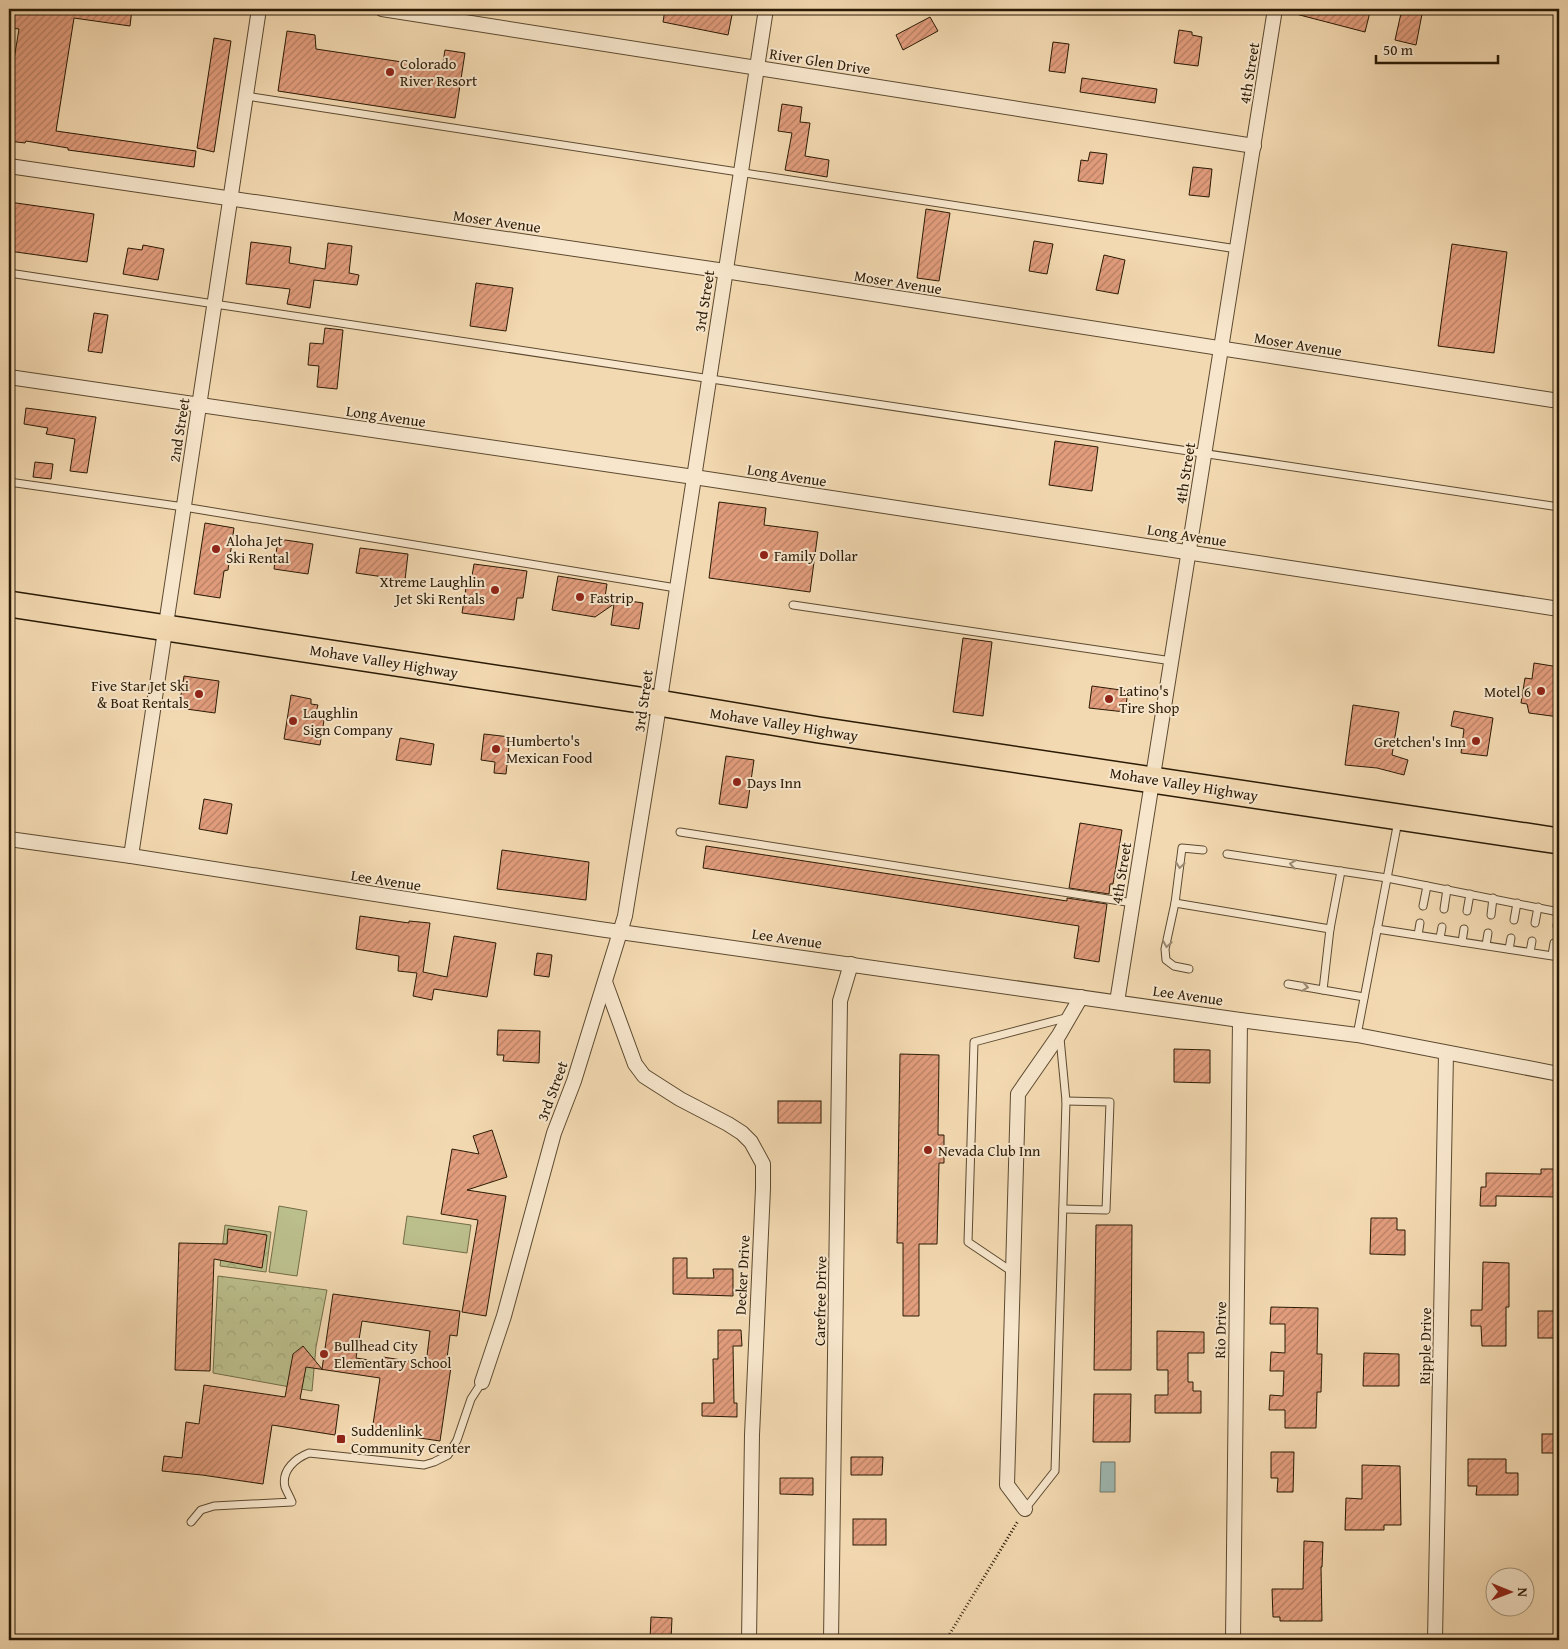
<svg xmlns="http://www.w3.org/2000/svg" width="1568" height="1649" viewBox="0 0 1568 1649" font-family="'Gentium Book Plus',serif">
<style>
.park{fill:url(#park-crowns);stroke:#726c48}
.pitch{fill:#bbbf8c;stroke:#726c48}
.water{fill:#9db9b3;stroke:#6f796d}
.building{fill:url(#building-hatch);stroke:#2a1a05;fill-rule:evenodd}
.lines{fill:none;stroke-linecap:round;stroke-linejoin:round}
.lane-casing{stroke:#5c4a30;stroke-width:9}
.street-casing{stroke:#5c4a30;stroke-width:16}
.highway-casing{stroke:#2a1a05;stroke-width:28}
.path{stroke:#2a1a05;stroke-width:3;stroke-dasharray:1 2.5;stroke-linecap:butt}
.lane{stroke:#f7e6cc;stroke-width:7}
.street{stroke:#f7e6cc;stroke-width:14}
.highway{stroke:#f3d9b1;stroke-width:25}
.oneway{stroke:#9b8a72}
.poi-dot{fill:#8f2418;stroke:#f7e6cc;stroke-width:2}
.labels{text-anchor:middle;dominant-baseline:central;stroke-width:4;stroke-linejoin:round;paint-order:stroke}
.street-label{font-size:15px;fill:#2a1a05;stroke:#f7e6cc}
.poi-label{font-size:15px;fill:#2a1a05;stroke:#f7e6cc;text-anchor:start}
</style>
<defs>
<pattern id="park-crowns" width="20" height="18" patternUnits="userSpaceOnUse" patternTransform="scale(1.25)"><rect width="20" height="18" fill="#bbbf8c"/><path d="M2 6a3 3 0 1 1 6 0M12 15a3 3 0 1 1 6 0" fill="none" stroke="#a1a477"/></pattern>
<pattern id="building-hatch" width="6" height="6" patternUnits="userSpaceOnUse" patternTransform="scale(1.25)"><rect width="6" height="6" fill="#e29d7d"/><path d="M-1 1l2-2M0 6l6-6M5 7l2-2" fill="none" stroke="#b77f64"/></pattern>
</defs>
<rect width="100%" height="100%" fill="#f3d9b1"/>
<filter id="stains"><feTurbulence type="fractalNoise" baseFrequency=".004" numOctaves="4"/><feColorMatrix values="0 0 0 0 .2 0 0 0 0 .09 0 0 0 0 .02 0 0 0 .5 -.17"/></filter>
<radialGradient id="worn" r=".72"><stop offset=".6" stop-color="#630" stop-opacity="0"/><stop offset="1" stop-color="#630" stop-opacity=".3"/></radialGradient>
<g class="park">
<polygon points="225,1225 271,1232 266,1272 220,1266"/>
<polygon points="218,1276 327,1290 316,1347 312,1391 213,1373"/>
</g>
<g class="pitch">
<polygon points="279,1206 307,1211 297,1276 269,1272"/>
<polygon points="407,1216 471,1225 467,1253 403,1244"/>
</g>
<polygon class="water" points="1101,1462 1115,1462 1115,1492 1100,1492"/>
<g class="building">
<polygon points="14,9 132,9 130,26 74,18 56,131 196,151 194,167 68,150 68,148 26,141 25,143 9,141 9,90 19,29 11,28"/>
<polygon points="665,9 725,9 733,10 728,35 663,22"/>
<polygon points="1293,9 1358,9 1370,12 1365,32 1292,13"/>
<polygon points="1402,9 1423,9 1416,45 1395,40"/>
<polygon points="930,17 938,31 903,50 896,35"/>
<polygon points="1179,30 1192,32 1192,35 1202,37 1198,66 1174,63"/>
<polygon points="287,31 315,35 316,49 442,68 445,50 465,53 455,118 278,91"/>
<polygon points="214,38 231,41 214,152 197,148"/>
<polygon points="1053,42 1069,44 1065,73 1049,71"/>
<polygon points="1082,78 1157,89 1155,103 1080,92"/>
<polygon points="782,104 802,107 800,122 810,123 805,156 829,160 827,177 785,170 792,133 778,131"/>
<polygon points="1090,152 1107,154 1103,184 1078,181 1081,160 1088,161"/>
<polygon points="1193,167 1212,169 1209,197 1189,195"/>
<polygon points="9,202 94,214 87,262 9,251"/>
<polygon points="926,209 950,213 939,281 917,278"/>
<polygon points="1034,241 1053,244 1047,274 1029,271"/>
<polygon points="251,242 291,247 289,263 325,269 328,243 352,246 349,273 359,275 357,285 314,280 310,308 287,304 290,289 246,284"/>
<polygon points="1452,244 1507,252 1494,353 1438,346"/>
<polygon points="143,245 164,249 158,280 123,274 128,248 142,250"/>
<polygon points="1104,255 1125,260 1118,294 1096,290"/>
<polygon points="476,283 513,288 506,331 470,326"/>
<polygon points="94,313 108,315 102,353 88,351"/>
<polygon points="325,328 343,330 337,389 317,387 319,366 308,365 310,343 323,344"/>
<polygon points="26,408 96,417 87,473 70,471 75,439 46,434 48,428 24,424"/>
<polygon points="1055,441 1098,447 1092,491 1049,485"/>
<polygon points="35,462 53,464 51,479 33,477"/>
<polygon points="719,502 766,508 764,525 818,532 810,592 709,578"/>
<polygon points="205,523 234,528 228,570 224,571 220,598 194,594"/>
<polygon points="278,539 313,544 308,574 274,569"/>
<polygon points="360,548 408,554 405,580 356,573"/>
<polygon points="474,564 527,571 523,598 517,598 514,620 462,613 467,581 471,582"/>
<polygon points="558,576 607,584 605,597 643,603 639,629 611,625 614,604 595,617 552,610"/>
<polygon points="963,638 992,642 983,716 953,712"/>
<polygon points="1534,663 1559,667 1559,717 1529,713 1527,704 1521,703 1525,678 1532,679"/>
<polygon points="184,676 219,681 215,713 179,708"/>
<polygon points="1092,686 1128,691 1125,712 1089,708"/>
<polygon points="291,695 311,699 311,704 318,705 316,712 325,714 320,745 284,739"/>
<polygon points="1353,705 1399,712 1392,755 1408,760 1404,775 1377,768 1345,765"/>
<polygon points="1454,711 1493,718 1487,756 1461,753 1464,729 1451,726"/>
<polygon points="484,734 510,737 506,774 494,773 495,762 481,760"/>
<polygon points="400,738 434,744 431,765 396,760"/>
<polygon points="726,756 754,760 747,808 719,804"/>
<polygon points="204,799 232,804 227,834 199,829"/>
<polygon points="1080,823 1122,830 1113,884 1110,884 1109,894 1069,888"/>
<polygon points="706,846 1067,901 1067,898 1107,904 1099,962 1074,958 1079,926 703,868"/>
<polygon points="502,850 589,862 586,900 497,889"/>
<polygon points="360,916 409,923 409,921 430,923 423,972 447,977 454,936 496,943 487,997 434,989 432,1000 413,996 417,973 398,971 399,956 356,949"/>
<polygon points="537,953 552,955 549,977 534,975"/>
<polygon points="498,1030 540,1031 539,1063 503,1061 504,1055 497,1055"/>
<polygon points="1174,1049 1210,1050 1210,1083 1174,1082"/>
<polygon points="900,1054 939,1055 938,1135 944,1135 944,1163 939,1163 937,1244 919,1244 919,1316 903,1316 903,1243 897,1243"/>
<rect x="778" y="1101" width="43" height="22"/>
<polygon points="492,1130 507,1177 467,1190 506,1196 486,1316 462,1312 478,1220 441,1214 452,1149 479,1154 473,1136"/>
<polygon points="1541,1169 1559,1169 1559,1197 1496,1196 1496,1206 1480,1206 1481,1187 1486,1187 1486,1173 1541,1174"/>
<polygon points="1371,1218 1397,1218 1397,1230 1405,1230 1405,1255 1370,1254"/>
<polygon points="1096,1225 1132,1225 1131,1370 1094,1370"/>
<polygon points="228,1229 267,1235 262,1268 214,1259 210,1371 175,1370 179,1243 227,1244"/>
<polygon points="673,1258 687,1258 687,1278 714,1278 713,1269 733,1269 733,1296 673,1294"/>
<polygon points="1483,1262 1509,1263 1509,1307 1506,1307 1506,1346 1482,1346 1481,1326 1471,1326 1471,1310 1482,1310"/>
<path d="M333,1294L460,1311L457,1336L450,1335L446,1366L451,1367L440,1441L372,1431L380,1378L306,1367L300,1399L339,1405L335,1435L272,1425L263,1484L202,1475L162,1471L164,1456L182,1458L186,1422L199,1424L204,1385L285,1397L293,1354L303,1346L322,1369ZM362,1321L430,1331L426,1364L383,1357L382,1362L356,1358Z"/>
<polygon points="1271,1307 1318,1308 1317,1354 1322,1354 1321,1392 1317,1392 1316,1428 1285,1428 1285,1410 1269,1410 1270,1395 1283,1396 1284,1371 1270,1371 1271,1352 1285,1353 1285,1324 1270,1324"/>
<rect x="1538" y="1311" width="21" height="27"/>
<polygon points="718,1330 741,1330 742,1346 733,1346 734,1403 737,1403 737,1417 702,1416 702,1403 714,1403 713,1359 718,1359"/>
<polygon points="1157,1331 1204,1332 1204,1353 1188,1353 1188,1382 1193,1382 1193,1391 1201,1391 1201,1413 1155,1413 1155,1395 1168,1395 1168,1370 1157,1370"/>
<polygon points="1364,1353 1399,1354 1399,1386 1363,1386"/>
<polygon points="1094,1394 1131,1394 1130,1442 1093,1442"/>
<rect x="1542" y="1434" width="17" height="19"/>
<polygon points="1271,1452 1294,1452 1293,1492 1277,1492 1278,1478 1271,1478"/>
<polygon points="851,1457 883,1457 882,1475 851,1475"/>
<polygon points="1468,1459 1506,1459 1506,1473 1518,1473 1518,1495 1476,1495 1477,1486 1468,1486"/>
<polygon points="1362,1465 1400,1466 1401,1525 1384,1525 1384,1530 1345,1530 1346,1498 1362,1499"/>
<polygon points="780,1478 813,1478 813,1495 780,1494"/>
<rect x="853" y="1519" width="33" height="26"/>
<polygon points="1304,1541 1323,1542 1322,1567 1321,1567 1322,1621 1280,1621 1280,1617 1273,1617 1272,1589 1303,1589"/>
<polygon points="651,1617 672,1618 671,1640 650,1640"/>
</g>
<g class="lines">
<defs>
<g id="lane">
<polyline points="246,96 1237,249"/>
<polyline points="9,273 1559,507"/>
<polyline points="9,482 184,507 676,588"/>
<polyline points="793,605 1172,661"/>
<polyline points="680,832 1133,903"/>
<polyline points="1227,854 1387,878 1559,912"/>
<polyline points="1175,903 1330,929 1323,990 1364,997"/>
<polyline points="1423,906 1427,886"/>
<polyline points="1444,909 1447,889"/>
<polyline points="1467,911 1470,894"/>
<polyline points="1491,915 1493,898"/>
<polyline points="1514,920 1517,903"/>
<polyline points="1535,923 1538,907"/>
<polyline points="1557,926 1559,915"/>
<polyline points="1330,929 1341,871"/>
<polyline points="1377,929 1559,957"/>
<polyline points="1418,935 1420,923"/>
<polyline points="1440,938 1442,927"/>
<polyline points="1462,942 1464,929"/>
<polyline points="1486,945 1488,933"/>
<polyline points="1509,949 1511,938"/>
<polyline points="1530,952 1532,941"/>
<polyline points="1552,955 1554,943"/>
<polyline points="1189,969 1174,966 1166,960 1165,949 1175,903 1182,848 1203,850"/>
<polyline points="1288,984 1323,990"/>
<polyline points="1357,1035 1398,821"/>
<polyline points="1063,1209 1106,1210 1110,1102 1066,1101"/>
<polyline points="1014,1273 968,1242 974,1042 1069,1017"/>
<polyline points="1025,1509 1055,1471 1066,1101 1060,1038"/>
<path d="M191,1522L201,1510L214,1506L292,1502C290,1497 287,1492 285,1487C281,1470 296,1458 309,1453L424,1465L434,1462L448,1455L457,1440L471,1399L482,1382"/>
</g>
<g id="street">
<polyline points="382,9 1254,146"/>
<polyline points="9,166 725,271 1559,401"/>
<polyline points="9,377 694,477 1559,609"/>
<polyline points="9,839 131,856 599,929 1240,1020 1357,1035 1559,1074"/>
<polyline points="131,856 259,9"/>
<polyline points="605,982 635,1064 644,1076 680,1099 728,1124 742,1133 751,1142 763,1164 763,1188 752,1435 749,1640"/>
<polyline points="1117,1002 1275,9"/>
<polyline points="482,1382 504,1316 554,1133 574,1081 625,916 654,738 766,9"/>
<polyline points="1025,1509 1007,1485 1018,1094 1059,1035 1081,997"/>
<polyline points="831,1640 840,1001 851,964"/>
<polyline points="1233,1640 1240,1020"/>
<polyline points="1435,1640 1446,1053"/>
</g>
<polyline id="highway" points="9,604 659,703 819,730 1559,841"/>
</defs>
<use href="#lane" class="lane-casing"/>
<use href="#street" class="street-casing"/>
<use href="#highway" class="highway-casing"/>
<polyline class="path" points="946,1640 1018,1521"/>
<use href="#lane" class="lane"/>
<use href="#street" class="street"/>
<use href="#highway" class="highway"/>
</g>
<defs><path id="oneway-chevron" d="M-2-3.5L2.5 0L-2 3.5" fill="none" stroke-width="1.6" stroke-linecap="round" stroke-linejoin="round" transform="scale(1.25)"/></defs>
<g class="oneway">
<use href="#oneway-chevron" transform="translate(1293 864) rotate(-171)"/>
<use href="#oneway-chevron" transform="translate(1180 865) rotate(98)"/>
<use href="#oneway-chevron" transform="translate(1167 944) rotate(99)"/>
<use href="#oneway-chevron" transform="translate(1305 987) rotate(9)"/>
</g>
<g class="poi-dot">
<circle cx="390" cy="72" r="5"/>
<circle cx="216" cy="549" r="5"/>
<circle cx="764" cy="555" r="5"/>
<circle cx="495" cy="590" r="5"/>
<circle cx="580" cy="597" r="5"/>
<circle cx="1541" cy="691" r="5"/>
<circle cx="199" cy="694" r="5"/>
<circle cx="1109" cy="699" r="5"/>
<circle cx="293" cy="721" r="5"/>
<circle cx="1476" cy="741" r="5"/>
<circle cx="496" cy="749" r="5"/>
<circle cx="737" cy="782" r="5"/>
<circle cx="928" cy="1150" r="5"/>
<circle cx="324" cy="1354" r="5"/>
<rect x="336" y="1434" width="10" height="10" rx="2.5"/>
</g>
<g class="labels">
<g class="street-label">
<text transform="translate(820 61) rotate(9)">River Glen Drive</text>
<text transform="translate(1249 73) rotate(-81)">4th Street</text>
<text transform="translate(497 221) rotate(8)">Moser Avenue</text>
<text transform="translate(898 282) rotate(9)">Moser Avenue</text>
<text transform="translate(704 301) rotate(-81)">3rd Street</text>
<text transform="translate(1298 344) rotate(9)">Moser Avenue</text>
<text transform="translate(386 416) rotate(8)">Long Avenue</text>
<text transform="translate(179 430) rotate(-81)">2nd Street</text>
<text transform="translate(1185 473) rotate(-81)">4th Street</text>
<text transform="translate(787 475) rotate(9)">Long Avenue</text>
<text transform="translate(1187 535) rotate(9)">Long Avenue</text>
<text transform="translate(384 661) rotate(9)">Mohave Valley Highway</text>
<text transform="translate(643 701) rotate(-82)">3rd Street</text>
<text transform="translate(784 724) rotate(9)">Mohave Valley Highway</text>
<text transform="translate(1184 784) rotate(9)">Mohave Valley Highway</text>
<text transform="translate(1121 873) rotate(-81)">4th Street</text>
<text transform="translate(386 880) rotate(9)">Lee Avenue</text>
<text transform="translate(787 938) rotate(8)">Lee Avenue</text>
<text transform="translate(1188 995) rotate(8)">Lee Avenue</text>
<text transform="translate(552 1091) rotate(-70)">3rd Street</text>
<text transform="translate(742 1275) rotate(-87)">Decker Drive</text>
<text transform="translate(820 1301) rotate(-89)">Carefree Drive</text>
<text transform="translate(1220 1330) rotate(-89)">Rio Drive</text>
<text transform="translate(1425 1346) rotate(-89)">Ripple Drive</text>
</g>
<g class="poi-label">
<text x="400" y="63">Colorado<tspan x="400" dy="17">River Resort</tspan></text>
<text x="226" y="540">Aloha Jet<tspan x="226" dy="17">Ski Rental</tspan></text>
<text x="774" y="555">Family Dollar</text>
<text x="485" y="581" text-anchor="end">Xtreme Laughlin<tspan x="485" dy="17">Jet Ski Rentals</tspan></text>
<text x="590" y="597">Fastrip</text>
<text x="189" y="685" text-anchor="end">Five Star Jet Ski<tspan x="189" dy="17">&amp; Boat Rentals</tspan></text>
<text x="1119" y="690">Latino's<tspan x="1119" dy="17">Tire Shop</tspan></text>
<text x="1531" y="691" text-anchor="end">Motel 6</text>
<text x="303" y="712">Laughlin<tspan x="303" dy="17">Sign Company</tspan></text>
<text x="506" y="740">Humberto's<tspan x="506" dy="17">Mexican Food</tspan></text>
<text x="1466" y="741" text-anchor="end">Gretchen's Inn</text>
<text x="747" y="782">Days Inn</text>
<text x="938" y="1150">Nevada Club Inn</text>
<text x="334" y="1345">Bullhead City<tspan x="334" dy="17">Elementary School</tspan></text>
<text x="351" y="1430">Suddenlink<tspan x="351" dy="17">Community Center</tspan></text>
</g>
</g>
<rect width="1568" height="1649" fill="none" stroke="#f3d9b1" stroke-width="30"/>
<rect x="10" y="10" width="1548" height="1629" fill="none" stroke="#2a1a05" stroke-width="2.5"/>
<rect x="15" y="15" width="1538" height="1619" fill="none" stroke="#2a1a05"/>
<g transform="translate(1510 1592) rotate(91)"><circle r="24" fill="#f7e6cc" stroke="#a5947c"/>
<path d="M0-4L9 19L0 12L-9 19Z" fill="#8f2418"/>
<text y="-8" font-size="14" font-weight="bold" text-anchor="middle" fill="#2a1a05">N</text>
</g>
<path d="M1376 55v8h122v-8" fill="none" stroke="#2a1a05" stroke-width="2.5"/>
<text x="1383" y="55" font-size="15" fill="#2a1a05" stroke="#f7e6cc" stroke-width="4" paint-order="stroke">50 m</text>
<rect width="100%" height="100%" filter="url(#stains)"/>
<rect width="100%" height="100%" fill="url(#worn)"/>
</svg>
